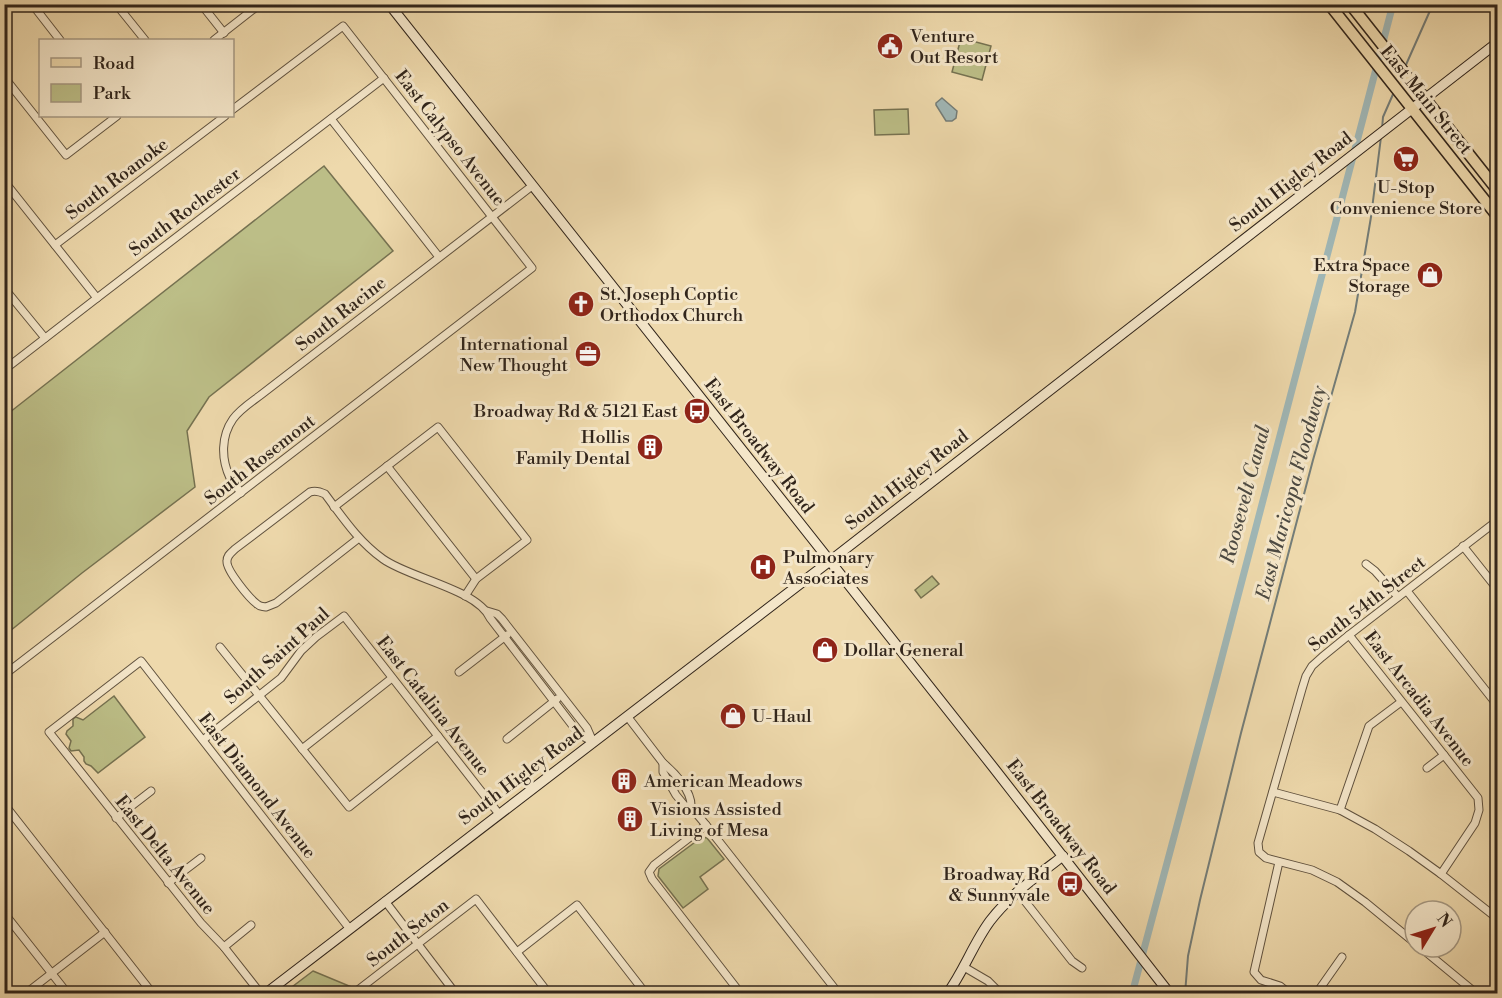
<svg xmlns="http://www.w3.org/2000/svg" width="1502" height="998" viewBox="0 0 1502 998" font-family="'Libre Bodoni',serif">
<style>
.green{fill:#bcbe87;stroke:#767251;stroke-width:1.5}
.water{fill:#a0b7b6;stroke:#747d78;stroke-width:1.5}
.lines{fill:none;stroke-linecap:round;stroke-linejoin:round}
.stream{stroke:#747d78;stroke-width:2}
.canal{stroke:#a0b7b6;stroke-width:7}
.street-casing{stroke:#60523f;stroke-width:9}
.secondary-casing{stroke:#31251b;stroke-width:11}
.primary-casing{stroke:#31251b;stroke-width:13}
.street{stroke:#f4e6c9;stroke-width:7}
.secondary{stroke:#f4e6c9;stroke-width:9}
.primary{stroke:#eed9ac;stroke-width:10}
.labels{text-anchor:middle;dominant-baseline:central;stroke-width:6;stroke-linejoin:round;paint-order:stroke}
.poi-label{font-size:18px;fill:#31251b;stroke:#f4e6c9;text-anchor:start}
.street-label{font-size:18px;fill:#31251b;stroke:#f4e6c9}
.water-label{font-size:20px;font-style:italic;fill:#4d4a42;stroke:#f4e6c9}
</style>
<rect width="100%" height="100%" fill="#eed9ac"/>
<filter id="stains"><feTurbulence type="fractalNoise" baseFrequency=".00333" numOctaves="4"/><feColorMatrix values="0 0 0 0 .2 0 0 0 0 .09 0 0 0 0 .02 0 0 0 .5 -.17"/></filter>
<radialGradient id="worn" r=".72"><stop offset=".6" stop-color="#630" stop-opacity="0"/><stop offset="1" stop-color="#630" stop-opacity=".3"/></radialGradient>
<g class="green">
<polygon points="961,38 991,46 982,80 952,72"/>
<polygon points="908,109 909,134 875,135 874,110"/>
<polygon points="324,166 393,251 209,397 187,431 195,487 82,573 5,635 5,416"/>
<polygon points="932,576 939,584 921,598 915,590"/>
<polygon points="114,696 145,737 98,773 91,766 86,764 84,761 84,757 79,750 71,751 69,748 71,741 66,734 67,731 73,726 73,719 76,717 83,720"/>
<polygon points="702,837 707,838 724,859 700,877 708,889 683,908 658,876 659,869"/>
<polygon points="313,971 354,988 354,993 284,993"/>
</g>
<polygon class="water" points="942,98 957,111 956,118 952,121 946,121 936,105 936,103"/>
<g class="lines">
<g class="stream">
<polyline points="1405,67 1433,4"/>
<polyline points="1382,129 1383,117 1394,92"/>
<polyline points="1185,994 1188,956 1200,900 1241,733 1313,460 1355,312 1371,217 1381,137"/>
</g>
<polyline class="canal" points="1132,994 1217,676 1393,4"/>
<defs>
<g id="street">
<polyline points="32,4 60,40"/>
<polyline points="116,4 145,40"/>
<polyline points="201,4 224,33"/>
<polyline points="214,40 260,4"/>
<polyline points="4,77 66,155 117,116"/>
<polyline points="331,119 439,257"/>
<polyline points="4,181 97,298"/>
<polyline points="55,245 225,116"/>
<polyline points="4,288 45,338"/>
<polyline points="4,370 97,298 384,78"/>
<polyline points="387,466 476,579"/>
<path d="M241,493C238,488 233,483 230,478C221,459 221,436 233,419C240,409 253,401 262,394L532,186"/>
<polyline points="334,507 438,427 527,540 476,579 465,596"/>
<path d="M359,538L276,603L266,607C261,606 260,607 257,604C249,598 226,570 227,561C227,555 231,553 235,549L310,492C315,490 319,491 325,494C343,518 359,542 383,559C409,578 477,589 490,618L579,734L593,742"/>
<polyline points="1463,546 1498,590"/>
<polyline points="1366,564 1375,571 1398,597"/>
<polyline points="1407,591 1498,706"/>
<polyline points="487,611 497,614 502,619 587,728 593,742"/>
<polyline points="1349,635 1478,798 1479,810 1475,823 1441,874"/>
<polyline points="220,647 349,807 438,736"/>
<polyline points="459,672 507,635"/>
<polyline points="4,675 532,268 343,26 232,110"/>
<path d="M627,716L663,763C675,773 692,791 691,807"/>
<polyline points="507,739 557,699"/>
<polyline points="203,740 281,678 301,651 316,637 344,616 499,814"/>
<polyline points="302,749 392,678"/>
<polyline points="663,763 663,772 676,795 685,806 691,807 706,825 839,994"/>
<polyline points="1427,768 1444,755"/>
<polyline points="1273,792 1340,810 1375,829 1409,851 1441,874 1498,919"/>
<polyline points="4,804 153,994"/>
<polyline points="1340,810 1369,726 1401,702"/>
<polyline points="116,818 151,791"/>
<polyline points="706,825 654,865 649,872 652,879 741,994"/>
<polyline points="1279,862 1254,972 1261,980 1280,986 1290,994"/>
<polyline points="168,883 201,858"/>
<polyline points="1017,891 1072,961 1082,968"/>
<polyline points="385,901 456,994"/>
<polyline points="4,913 68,994"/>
<polyline points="1415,943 1365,902 1337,882 1312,870 1266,858 1259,852 1258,843 1302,689 1306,676 1312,666 1322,657 1349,635 1498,520"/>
<polyline points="224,947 251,925"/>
<polyline points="1420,947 1477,994"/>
<polyline points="517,952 577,905 646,994"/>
<polyline points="964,967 988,981 1001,994"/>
<polyline points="25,994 105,932"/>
<polyline points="261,994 224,947 201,923 49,732 141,661 349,928"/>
<polyline points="361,994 358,990 476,899 549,994"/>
<polyline points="1316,994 1342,957"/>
</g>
<g id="secondary">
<polyline points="389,4 993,767 1170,994"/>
<polyline points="265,994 839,554 1498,42"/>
<path d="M947,994C964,971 973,944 990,921C1010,895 1037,876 1063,856"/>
</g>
<g id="primary">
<polyline points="1329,4 1498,217"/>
<polyline points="1350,4 1498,191"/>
</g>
</defs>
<use href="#street" class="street-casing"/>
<use href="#secondary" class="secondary-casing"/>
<use href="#primary" class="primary-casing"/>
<use href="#street" class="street"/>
<use href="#secondary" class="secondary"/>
<use href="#primary" class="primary"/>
</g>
<defs>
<symbol id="civic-disc" viewBox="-11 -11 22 22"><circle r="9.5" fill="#8f2418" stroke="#f4e6c9"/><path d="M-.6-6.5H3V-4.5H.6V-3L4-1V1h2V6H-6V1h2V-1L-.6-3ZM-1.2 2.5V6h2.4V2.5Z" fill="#fff"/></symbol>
<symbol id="supermarket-disc" viewBox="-11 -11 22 22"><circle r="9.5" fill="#8f2418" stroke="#f4e6c9"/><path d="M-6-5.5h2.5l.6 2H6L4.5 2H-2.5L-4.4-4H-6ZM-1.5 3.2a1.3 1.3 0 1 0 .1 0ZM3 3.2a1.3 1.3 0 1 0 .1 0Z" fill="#fff"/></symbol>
<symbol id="shop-disc" viewBox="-11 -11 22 22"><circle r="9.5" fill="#8f2418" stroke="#f4e6c9"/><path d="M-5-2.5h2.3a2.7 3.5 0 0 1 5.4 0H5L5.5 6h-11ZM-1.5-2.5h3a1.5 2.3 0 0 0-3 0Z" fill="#fff"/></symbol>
<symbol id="church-disc" viewBox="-11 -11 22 22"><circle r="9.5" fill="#8f2418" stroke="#f4e6c9"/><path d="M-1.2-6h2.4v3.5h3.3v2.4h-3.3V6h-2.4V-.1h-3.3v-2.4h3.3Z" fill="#fff"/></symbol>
<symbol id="office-disc" viewBox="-11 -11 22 22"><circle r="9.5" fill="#8f2418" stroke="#f4e6c9"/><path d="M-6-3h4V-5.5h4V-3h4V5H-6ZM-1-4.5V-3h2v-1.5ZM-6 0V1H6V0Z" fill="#fff"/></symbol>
<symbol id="bus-disc" viewBox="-11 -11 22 22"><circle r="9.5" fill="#8f2418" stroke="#f4e6c9"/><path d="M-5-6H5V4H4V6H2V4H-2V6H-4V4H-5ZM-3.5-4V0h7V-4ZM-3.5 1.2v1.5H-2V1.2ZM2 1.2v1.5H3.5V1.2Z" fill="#fff"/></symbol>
<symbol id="building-disc" viewBox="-11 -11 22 22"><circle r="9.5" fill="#8f2418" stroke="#f4e6c9"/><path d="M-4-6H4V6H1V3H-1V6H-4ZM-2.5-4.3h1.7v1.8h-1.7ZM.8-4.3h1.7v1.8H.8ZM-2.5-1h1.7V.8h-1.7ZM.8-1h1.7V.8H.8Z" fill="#fff"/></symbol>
<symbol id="hospital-disc" viewBox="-11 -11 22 22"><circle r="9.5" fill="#8f2418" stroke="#f4e6c9"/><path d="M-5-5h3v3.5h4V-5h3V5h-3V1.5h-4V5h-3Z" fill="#fff"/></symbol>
</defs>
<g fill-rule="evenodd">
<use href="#civic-disc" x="875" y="31" width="30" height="30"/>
<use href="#supermarket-disc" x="1391" y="144" width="30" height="30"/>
<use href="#shop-disc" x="1415" y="260" width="30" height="30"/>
<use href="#church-disc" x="566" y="289" width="30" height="30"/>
<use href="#office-disc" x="573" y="339" width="30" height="30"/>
<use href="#bus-disc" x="682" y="396" width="30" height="30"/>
<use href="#building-disc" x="635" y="432" width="30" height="30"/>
<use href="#hospital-disc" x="748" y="552" width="30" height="30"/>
<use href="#shop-disc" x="810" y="635" width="30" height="30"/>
<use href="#shop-disc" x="718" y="701" width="30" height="30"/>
<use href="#building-disc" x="609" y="766" width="30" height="30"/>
<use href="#building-disc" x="615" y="804" width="30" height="30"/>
<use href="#bus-disc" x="1055" y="869" width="30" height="30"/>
</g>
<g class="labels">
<g class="poi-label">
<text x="910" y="36">Venture<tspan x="910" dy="21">Out Resort</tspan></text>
<text x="1406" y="187" text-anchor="middle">U-Stop<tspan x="1406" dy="21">Convenience Store</tspan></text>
<text x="1410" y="265" text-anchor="end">Extra Space<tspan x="1410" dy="21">Storage</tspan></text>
<text x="600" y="294">St. Joseph Coptic<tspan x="600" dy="21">Orthodox Church</tspan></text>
<text x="568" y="344" text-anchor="end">International<tspan x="568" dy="21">New Thought</tspan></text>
<text x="678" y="411" text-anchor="end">Broadway Rd &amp; 5121 East</text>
<text x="630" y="437" text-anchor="end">Hollis<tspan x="630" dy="21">Family Dental</tspan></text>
<text x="783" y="557">Pulmonary<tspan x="783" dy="21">Associates</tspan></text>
<text x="844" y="650">Dollar General</text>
<text x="752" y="716">U-Haul</text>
<text x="644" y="781">American Meadows</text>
<text x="650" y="809">Visions Assisted<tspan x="650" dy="21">Living of Mesa</tspan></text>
<text x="1050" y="874" text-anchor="end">Broadway Rd<tspan x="1050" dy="21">&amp; Sunnyvale</tspan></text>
</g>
<g class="street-label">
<text transform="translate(1426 100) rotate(51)">East Main Street</text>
<text transform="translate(450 138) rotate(52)">East Calypso Avenue</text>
<text transform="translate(117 179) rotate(-37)">South Roanoke</text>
<text transform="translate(1291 182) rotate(-38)">South Higley Road</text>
<text transform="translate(185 212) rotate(-37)">South Rochester</text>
<text transform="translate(341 314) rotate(-38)">South Racine</text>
<text transform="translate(759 446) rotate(52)">East Broadway Road</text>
<text transform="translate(260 460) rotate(-38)">South Rosemont</text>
<text transform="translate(907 480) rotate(-38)">South Higley Road</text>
<text transform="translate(1367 604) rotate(-38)">South 54th Street</text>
<text transform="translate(277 656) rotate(-42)">South Saint Paul</text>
<text transform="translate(1419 699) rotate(52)">East Arcadia Avenue</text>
<text transform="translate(433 706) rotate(52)">East Catalina Avenue</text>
<text transform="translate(521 776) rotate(-37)">South Higley Road</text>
<text transform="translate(257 786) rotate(52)">East Diamond Avenue</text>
<text transform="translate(1061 827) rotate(52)">East Broadway Road</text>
<text transform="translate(165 855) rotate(51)">East Delta Avenue</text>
<text transform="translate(408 933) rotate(-38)">South Seton</text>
</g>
<g class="water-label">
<text transform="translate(1292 493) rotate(-75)">East Maricopa Floodway</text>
<text transform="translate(1246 495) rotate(-75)">Roosevelt Canal</text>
</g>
</g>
<rect width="1502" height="998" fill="none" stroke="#eed9ac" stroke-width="24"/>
<rect x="6" y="6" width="1490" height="986" fill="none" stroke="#31251b" stroke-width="3"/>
<rect x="12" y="12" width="1478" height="974" fill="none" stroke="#31251b" stroke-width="1.5"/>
<rect x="39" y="39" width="195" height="78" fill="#f4e6c9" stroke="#a69983" stroke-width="1.5"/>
<rect x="51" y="58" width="30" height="9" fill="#eed9ac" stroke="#a69983" stroke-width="1.5"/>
<text x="93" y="69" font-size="18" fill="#31251b">Road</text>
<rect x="51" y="84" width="30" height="18" fill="#bcbe87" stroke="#a69983" stroke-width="1.5"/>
<text x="93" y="99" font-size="18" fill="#31251b">Park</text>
<g transform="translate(1433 929) rotate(52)"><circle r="28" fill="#f4e6c9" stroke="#a69983" stroke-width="1.5"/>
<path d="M0-4.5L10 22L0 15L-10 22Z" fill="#8f2418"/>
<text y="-9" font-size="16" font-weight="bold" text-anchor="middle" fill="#31251b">N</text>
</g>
<rect width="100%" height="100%" filter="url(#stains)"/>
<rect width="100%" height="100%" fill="url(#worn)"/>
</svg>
